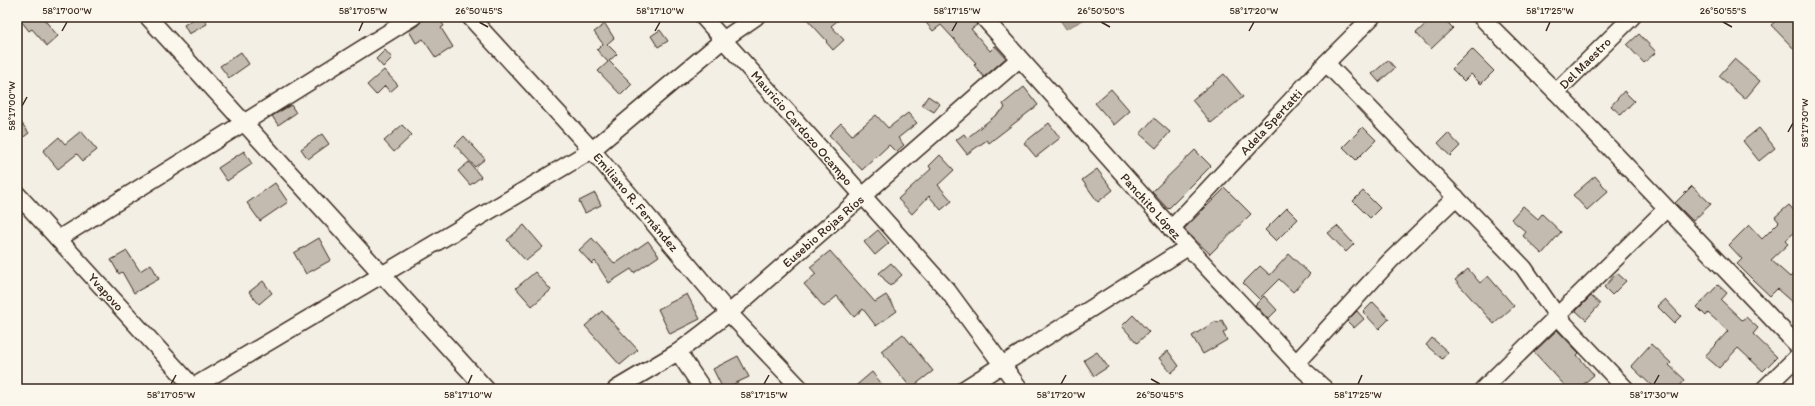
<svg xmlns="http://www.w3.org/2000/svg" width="1815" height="406" viewBox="0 0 1815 406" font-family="Itim,sans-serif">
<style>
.water{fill:#afa69a;stroke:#817468}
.building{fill:#c3bbb0;stroke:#3b2a1e}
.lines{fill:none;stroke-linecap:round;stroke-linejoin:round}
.minor-casing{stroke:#3b2a1e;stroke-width:19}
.minor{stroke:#fbf7ec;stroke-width:16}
.ticks{fill:none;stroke:#3b2a1e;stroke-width:1.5}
.labels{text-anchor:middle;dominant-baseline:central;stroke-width:3;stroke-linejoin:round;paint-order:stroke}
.street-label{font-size:13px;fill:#3b2a1e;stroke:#fbf7ec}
.neatline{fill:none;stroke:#3b2a1e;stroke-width:1.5}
.ticks-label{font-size:10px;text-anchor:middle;fill:#3b2a1e}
</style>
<rect width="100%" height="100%" fill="#f3efe4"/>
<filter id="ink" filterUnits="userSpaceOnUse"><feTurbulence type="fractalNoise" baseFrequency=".025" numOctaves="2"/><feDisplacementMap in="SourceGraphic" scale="8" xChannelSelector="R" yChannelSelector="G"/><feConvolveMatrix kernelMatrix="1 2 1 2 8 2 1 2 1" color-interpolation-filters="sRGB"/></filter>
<g filter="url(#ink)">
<polygon class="water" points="1058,17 1089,17 1066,29"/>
<g class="building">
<polygon points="18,17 42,17 58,36 47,46 32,29 29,31"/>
<polygon points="197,17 203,17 207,24 189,34 184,25"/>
<polygon points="422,17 438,17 444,26 441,28 453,47 436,58 423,39 416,43 409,31 418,25"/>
<polygon points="805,17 842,17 831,26 844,40 833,50 826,42 827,41"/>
<polygon points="921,17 970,17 977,25 971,29 990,51 995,46 1006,58 984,77 974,65 976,63 941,25 933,31"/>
<polygon points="1433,17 1442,17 1453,28 1431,49 1416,33"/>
<polygon points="1780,17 1798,17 1798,53 1771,25"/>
<polygon points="605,24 614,38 607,44 617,54 609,61 632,84 621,95 598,71 608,62 597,50 603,44 594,32"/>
<polygon points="660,30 668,41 658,47 651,36"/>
<polygon points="1639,34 1656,52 1644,63 1627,45"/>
<polygon points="1472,49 1494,71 1481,84 1471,74 1464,81 1452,69"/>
<polygon points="385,50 392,58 383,67 376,59"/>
<polygon points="241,52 249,64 229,78 220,66"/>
<polygon points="1734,59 1760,81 1745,99 1719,76"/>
<polygon points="1388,60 1395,68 1379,82 1372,74"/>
<polygon points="384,70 398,85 390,92 385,86 376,95 367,85"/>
<polygon points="1224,74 1243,97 1211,123 1192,100"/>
<polygon points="1024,87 1038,105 989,143 987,140 967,154 956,140 964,134 967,138 1005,108 1003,104"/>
<polygon points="1111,89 1130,111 1114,125 1095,103"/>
<polygon points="1624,91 1634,101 1621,115 1611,106"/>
<polygon points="928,96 940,104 934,112 922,105"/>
<polygon points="291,105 296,113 278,125 272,116"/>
<polygon points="908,113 917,123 898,138 904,145 896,152 889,145 862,170 829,135 841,123 852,135 876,115 888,128"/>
<polygon points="17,117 29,133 17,142"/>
<polygon points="1154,118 1170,132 1156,148 1140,134"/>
<polygon points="1049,123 1060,138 1036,157 1024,143"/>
<polygon points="402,125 412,135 394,152 384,141"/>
<polygon points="1363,127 1376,140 1356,160 1343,147"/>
<polygon points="1759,128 1775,148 1759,161 1743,141"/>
<polygon points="81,131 97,150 83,161 77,154 58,169 43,151 59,137 65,144"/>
<polygon points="1448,133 1460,146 1450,156 1438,143"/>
<polygon points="322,134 329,144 308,159 301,149"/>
<polygon points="464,136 485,159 475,167 455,145"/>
<polygon points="1195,150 1211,166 1168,209 1152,192"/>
<polygon points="244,151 252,164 227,181 218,168"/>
<polygon points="940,155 954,170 938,185 952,201 941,210 929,196 912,214 898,199 931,169 929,166"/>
<polygon points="469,162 481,177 470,185 458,171"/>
<polygon points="1097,169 1113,190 1098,202 1082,180"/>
<polygon points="1595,176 1608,191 1587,210 1573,195"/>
<polygon points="275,183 288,202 260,221 247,203"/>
<polygon points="1692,186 1711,204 1693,221 1675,203"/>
<polygon points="1225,188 1251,214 1210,254 1184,229"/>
<polygon points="1363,191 1380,208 1370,218 1353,201"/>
<polygon points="595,193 601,205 585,213 579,201"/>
<polygon points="1789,205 1798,215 1798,229 1785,241 1788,244 1771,260 1790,277 1798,269 1798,298 1793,303 1777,289 1770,296 1752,279 1737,264 1742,259 1729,245 1749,225 1762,239 1779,222 1775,217"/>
<polygon points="1523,206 1538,219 1542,214 1561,232 1542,254 1523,236 1526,232 1511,219"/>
<polygon points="1287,208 1298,219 1276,241 1265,230"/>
<polygon points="524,225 543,247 526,261 507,240"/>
<polygon points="1337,226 1354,244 1346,252 1328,233"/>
<polygon points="878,230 889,243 875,255 864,242"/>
<polygon points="319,238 331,260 306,274 294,253"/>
<polygon points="592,238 615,264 648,241 659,256 634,273 631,269 609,283 595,261 592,264 579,250"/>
<polygon points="127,251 140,271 151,264 159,279 134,293 122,272 119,274 111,260"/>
<polygon points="830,251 875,302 886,295 897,311 876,326 863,309 854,317 837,296 824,307 804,284 816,274 810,267"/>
<polygon points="1289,254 1310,274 1293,292 1279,279 1259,299 1243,283 1260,266 1270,275"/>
<polygon points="891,263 902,275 890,286 879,273"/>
<polygon points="1468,269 1480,283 1488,276 1514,306 1494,324 1455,280"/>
<polygon points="535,272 551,290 532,306 516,288"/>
<polygon points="1617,273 1626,281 1612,295 1604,287"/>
<polygon points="263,281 272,293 259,304 249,292"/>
<polygon points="1718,285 1727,293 1721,300 1742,320 1746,317 1758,328 1753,334 1777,357 1763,371 1738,348 1719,368 1705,356 1728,331 1708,313 1706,316 1697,307"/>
<polygon points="687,294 700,319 670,334 658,309"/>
<polygon points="1264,296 1277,310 1268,319 1255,305"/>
<polygon points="1591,296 1600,304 1586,320 1576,311"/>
<polygon points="1665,299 1681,316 1674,323 1657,306"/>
<polygon points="1373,302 1389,319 1379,329 1363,312"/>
<polygon points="602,311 638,350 620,365 585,326"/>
<polygon points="1357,311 1364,319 1354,328 1347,321"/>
<polygon points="1133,315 1149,332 1137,343 1122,326"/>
<polygon points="1222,320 1227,330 1223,333 1227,340 1203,354 1192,336 1216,321 1217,323"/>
<polygon points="1557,330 1579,353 1577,355 1594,375 1578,389 1568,389 1534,352"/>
<polygon points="903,334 933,371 911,388 881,351"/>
<polygon points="1432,338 1448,352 1442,359 1426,345"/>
<polygon points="1651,344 1671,363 1669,365 1685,380 1677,389 1655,389 1631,366"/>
<polygon points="1168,351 1179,366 1171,373 1159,358"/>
<polygon points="1097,352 1108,367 1094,376 1084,360"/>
<polygon points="738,356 749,377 723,389 713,369"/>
<polygon points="872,372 886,389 852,389"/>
</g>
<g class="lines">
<defs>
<g id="minor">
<polyline points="148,17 486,389"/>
<polyline points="470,17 592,150 729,313 801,389"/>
<polyline points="703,17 948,291 1020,389"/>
<polyline points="983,17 1188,247 1296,363 1325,389"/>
<polyline points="1481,17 1556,92 1798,346"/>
<polyline points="1326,63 1524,268 1557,316 1626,389"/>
<polyline points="1556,92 1632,17"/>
<polyline points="17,194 195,389"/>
<polyline points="1171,229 1326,63 1372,17"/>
<polyline points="58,239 413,17"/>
<polyline points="678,352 703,389"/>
<polyline points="1296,363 1390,261 1456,197"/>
<polyline points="193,387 592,150 724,39 756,17"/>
<polyline points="616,389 678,352 729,313 1019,59"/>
<polyline points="964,389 1188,247"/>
<polyline points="1483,389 1666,209"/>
<polyline points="1764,389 1798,356"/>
</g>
</defs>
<use href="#minor" class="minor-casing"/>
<use href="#minor" class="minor"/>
</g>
</g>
<path class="ticks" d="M479,22L488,27M1101,22L1110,27M1723,22L1732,27M62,31L67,22M359,31L363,22M655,31L660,22M952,31L957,22M1249,31L1254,22M1546,31L1550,22M22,106L27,97M1788,132L1793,123M1151,379L1160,384M171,384L176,375M468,384L472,375M764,384L769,375M1061,384L1066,375M1358,384L1362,375M1654,384L1659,375"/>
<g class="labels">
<g class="street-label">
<text transform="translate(1585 63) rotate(-45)">Del Maestro</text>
<text transform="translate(1271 122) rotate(-47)">Adela Spertatti</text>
<text transform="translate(802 128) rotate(49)">Mauricio Cardozo Ocampo</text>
<text transform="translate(636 202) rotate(50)">Emiliano R. Fernández</text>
<text transform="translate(1151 206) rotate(48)">Panchito López</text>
<text transform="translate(823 231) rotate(-41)">Eusebio Rojas Ríos</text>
<text transform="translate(106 292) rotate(48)">Yvapovo</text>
</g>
</g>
<rect width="1815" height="406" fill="none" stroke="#fbf7ec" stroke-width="44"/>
<rect x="22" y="22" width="1771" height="362" class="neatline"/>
<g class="ticks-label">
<text x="67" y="14">58°17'00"W</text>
<text x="363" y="14">58°17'05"W</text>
<text x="479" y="14">26°50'45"S</text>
<text x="660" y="14">58°17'10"W</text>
<text x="957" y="14">58°17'15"W</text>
<text x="1101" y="14">26°50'50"S</text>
<text x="1254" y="14">58°17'20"W</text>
<text x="1550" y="14">58°17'25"W</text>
<text x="1723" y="14">26°50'55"S</text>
<text transform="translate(11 106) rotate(-90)" y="4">58°17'00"W</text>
<text transform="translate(1804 123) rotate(-90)" y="4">58°17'30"W</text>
<text x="171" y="398">58°17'05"W</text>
<text x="468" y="398">58°17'10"W</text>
<text x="764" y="398">58°17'15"W</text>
<text x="1061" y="398">58°17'20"W</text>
<text x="1160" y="398">26°50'45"S</text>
<text x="1358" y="398">58°17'25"W</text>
<text x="1654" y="398">58°17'30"W</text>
</g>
</svg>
